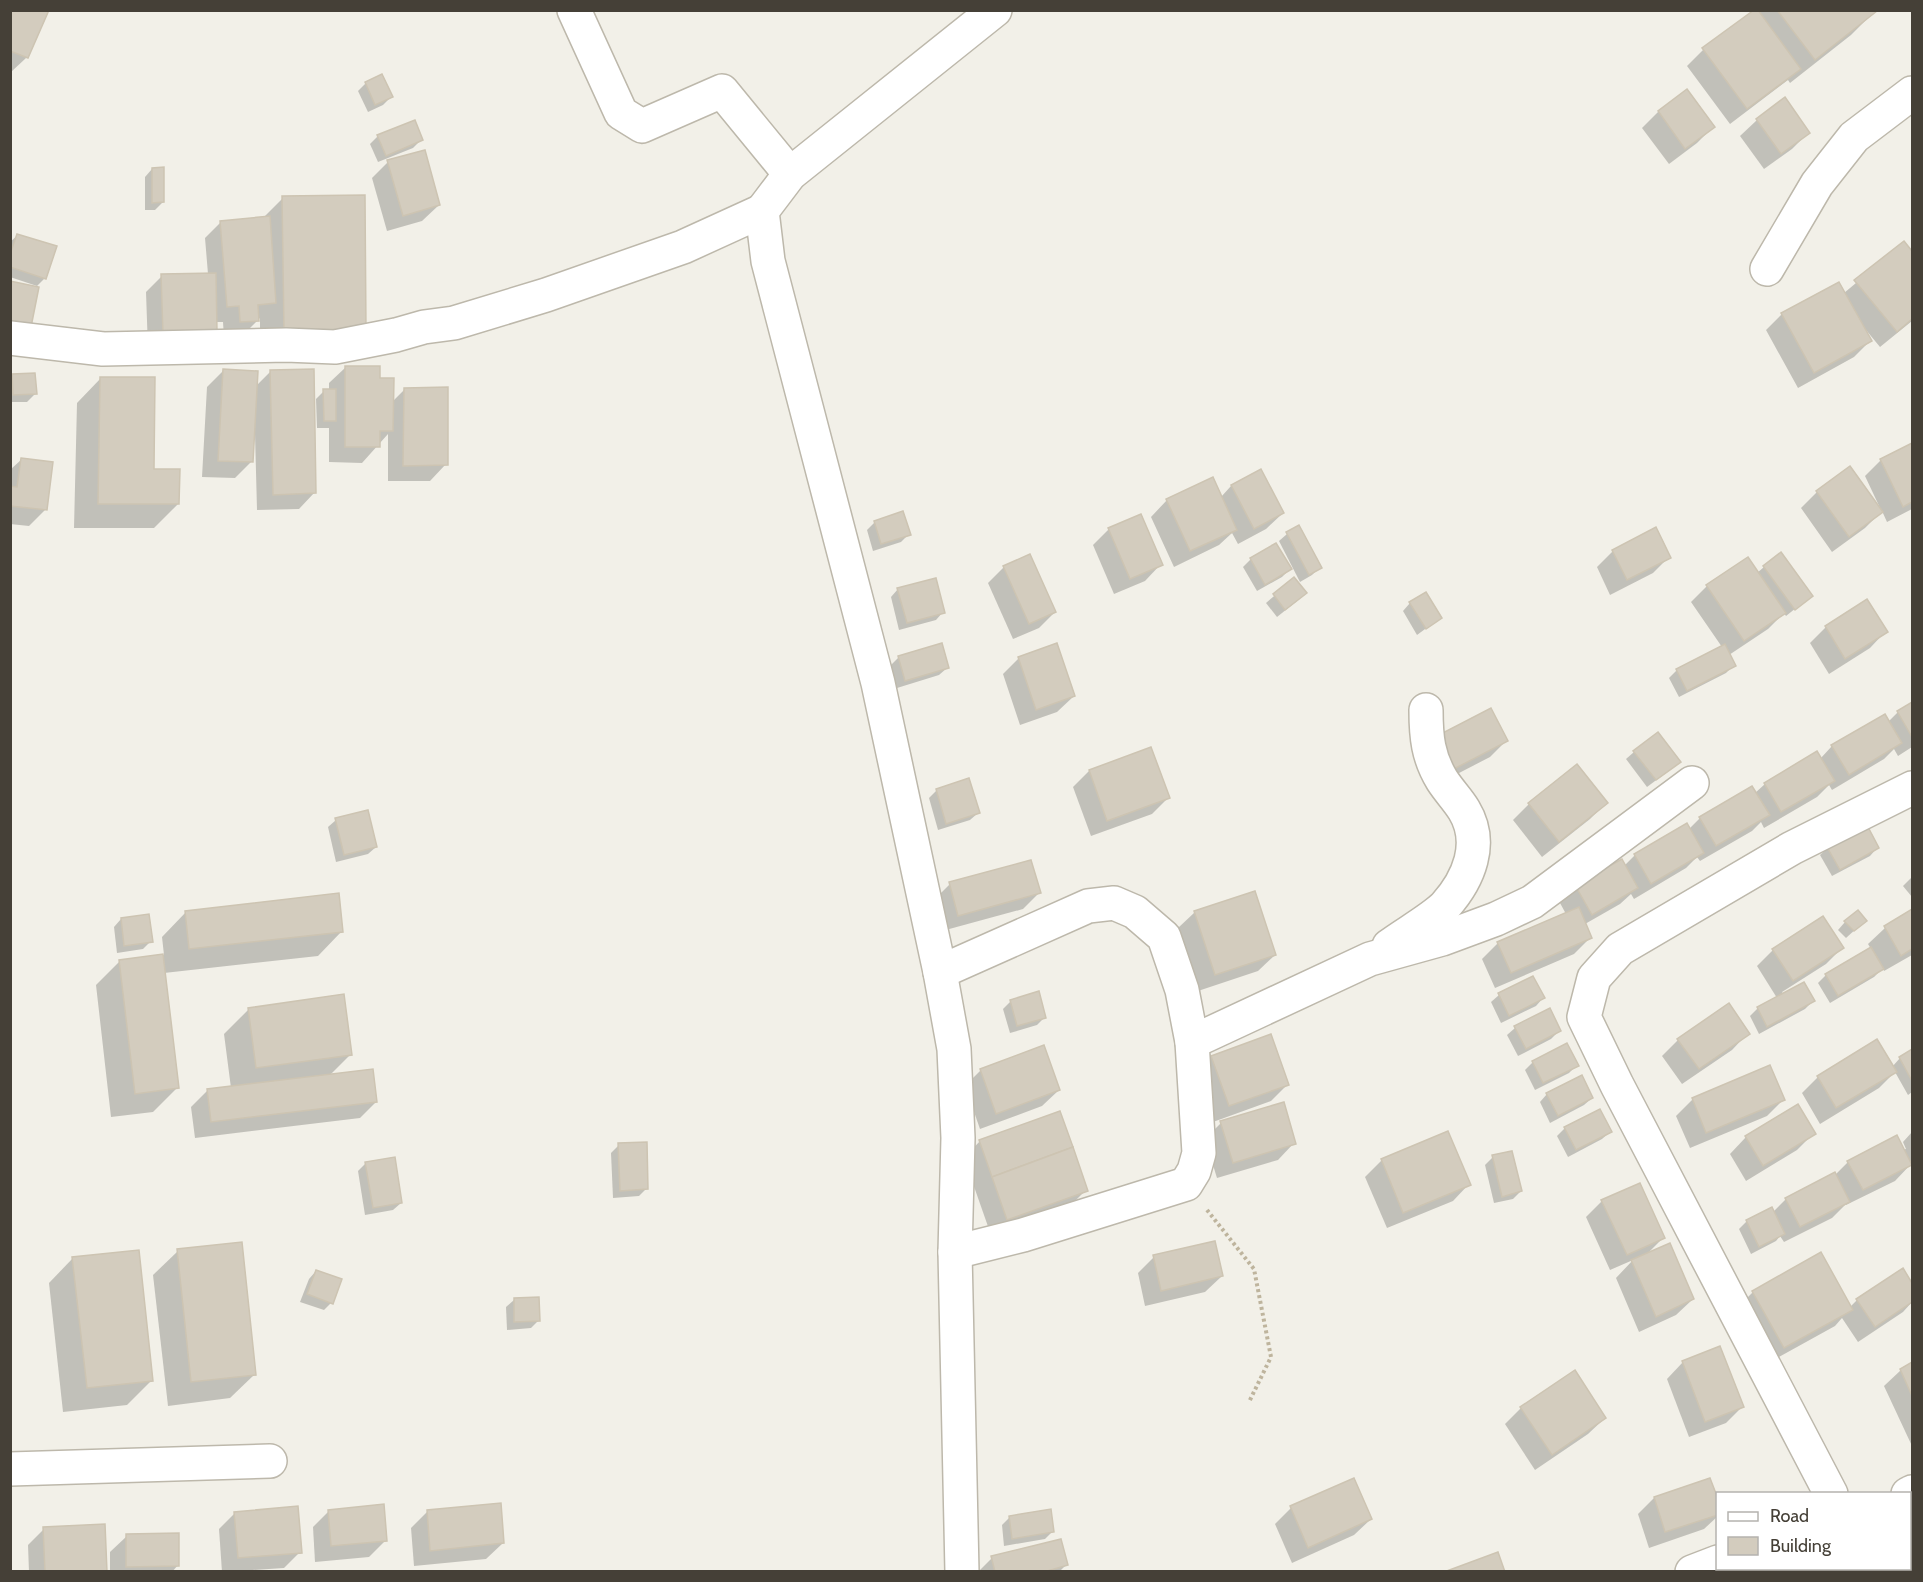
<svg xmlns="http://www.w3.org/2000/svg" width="1923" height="1582" viewBox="0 0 1923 1582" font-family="Cabin,sans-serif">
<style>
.shadow{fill:#0003}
.building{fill:#d3ccbe;stroke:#cdc4b2;stroke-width:1.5}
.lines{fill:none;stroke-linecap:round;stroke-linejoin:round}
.street-casing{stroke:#bdb8ab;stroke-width:36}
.path{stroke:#beb49d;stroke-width:4;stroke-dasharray:3 3;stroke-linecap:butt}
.street{stroke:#fff;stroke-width:33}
</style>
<rect width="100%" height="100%" fill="#f2f0e8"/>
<g class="shadow">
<polygon points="10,10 48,10 26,58 10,73"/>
<polygon points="1761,10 1875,11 1851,35 1790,83 1788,80 1730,124 1687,66 1703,50"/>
<polygon points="366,83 391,97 383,105 368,112 358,91"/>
<polygon points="1687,91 1713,127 1697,143 1669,164 1642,128 1658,112"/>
<polygon points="1757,120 1808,133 1792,149 1764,169 1740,136"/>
<polygon points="378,136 421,140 413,148 378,162 370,144"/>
<polygon points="388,162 439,205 422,221 387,231 372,178"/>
<polygon points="152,169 163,202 155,210 145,210 145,177"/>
<polygon points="283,198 365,330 260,356 260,318 241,337 224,338 223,322 215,322 148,350 146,292 162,276 208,274 205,238 221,222 263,218"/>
<polygon points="18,235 45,278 37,286 10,277 10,242"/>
<polygon points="1904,243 1912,253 1912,321 1880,347 1866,330 1864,331 1870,341 1854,357 1798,388 1766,330 1782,314 1844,293"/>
<polygon points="346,367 392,402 405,389 446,464 430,481 388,481 388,434 362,463 329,462 329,428 317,428 316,399 324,391 329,391 329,383"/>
<polygon points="223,371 256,386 271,371 315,492 299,509 257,510 255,434 253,433 251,462 235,478 202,477 207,387"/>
<polygon points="13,375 35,394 27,402 10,402 10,377"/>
<polygon points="101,378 152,470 178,504 154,528 74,528 77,403"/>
<polygon points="1912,444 1912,509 1887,522 1882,511 1865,528 1832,552 1801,508 1817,492 1881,510 1865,476 1881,460"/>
<polygon points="22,459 45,510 29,526 10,524 10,470"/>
<polygon points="1260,471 1283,513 1266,529 1238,544 1232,533 1219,545 1174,567 1151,517 1167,500 1221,497 1231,486"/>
<polygon points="875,522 909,534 901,542 873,551 867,530"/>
<polygon points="1298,527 1320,567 1312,575 1300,582 1279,541 1287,534"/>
<polygon points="1109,529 1161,564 1145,581 1114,594 1093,545"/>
<polygon points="1613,551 1669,557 1653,573 1610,595 1597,567"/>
<polygon points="1251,559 1290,569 1282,577 1257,591 1243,567"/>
<polygon points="1004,567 1055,612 1039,628 1013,639 988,583"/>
<polygon points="1764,567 1811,596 1786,616 1784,613 1768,629 1729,655 1734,665 1726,673 1679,697 1669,678 1677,670 1722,647 1691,602 1707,586 1757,573"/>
<polygon points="1294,579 1297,601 1277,617 1266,603"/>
<polygon points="898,589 943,612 936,620 899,630 891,597"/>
<polygon points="1410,603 1440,618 1417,635 1403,611"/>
<polygon points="1826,627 1886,631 1870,648 1829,674 1810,643"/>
<polygon points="899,657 947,668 939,675 897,688 891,665"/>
<polygon points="1019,658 1074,696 1057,712 1020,725 1003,674"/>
<polygon points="1912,704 1912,747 1898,756 1894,749 1884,759 1832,790 1829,785 1817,797 1764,828 1761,822 1752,831 1700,861 1697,857 1686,868 1634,899 1631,894 1620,904 1585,924 1590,938 1574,954 1495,988 1482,959 1498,943 1566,914 1560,903 1576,887 1624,866 1635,855 1687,825 1689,829 1700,818 1755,793 1765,784 1820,759 1832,746 1888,722 1898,712"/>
<polygon points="1506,741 1490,757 1432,787 1416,756"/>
<polygon points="1634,752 1671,769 1647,787 1626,759"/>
<polygon points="1576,766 1606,803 1590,819 1542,857 1513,820 1529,804"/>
<polygon points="1089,771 1168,798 1152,814 1091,836 1073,787"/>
<polygon points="937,790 978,813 970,820 938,830 929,798"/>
<polygon points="336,820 376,847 368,854 336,862 328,827"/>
<polygon points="1828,848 1877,848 1870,856 1832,876 1820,855"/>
<polygon points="1912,877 1912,897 1903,886"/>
<polygon points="950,884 1039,893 1023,909 942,931 934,900"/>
<polygon points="1912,911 1912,955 1884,971 1883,968 1874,977 1830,1003 1818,983 1826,975 1871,949 1868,944 1885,928"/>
<polygon points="186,912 342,931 318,956 164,973 178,1087 153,1112 111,1117 96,985 120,961 164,955 162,937"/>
<polygon points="1195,912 1275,955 1258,971 1198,991 1178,928"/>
<polygon points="121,919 151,941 143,949 117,953 114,927"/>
<polygon points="1845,922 1857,928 1846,938 1838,930"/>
<polygon points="1842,948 1826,964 1782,992 1784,995 1813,1001 1805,1009 1759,1034 1750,1016 1758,1008 1777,998 1757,966 1773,950"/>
<polygon points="1499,995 1543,998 1536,1006 1501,1023 1491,1002"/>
<polygon points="1011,1001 1044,1018 1037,1025 1010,1033 1003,1009"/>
<polygon points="249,1009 351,1054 329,1076 376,1102 360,1118 195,1138 191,1107 207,1091 231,1088 224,1034"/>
<polygon points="1549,1010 1559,1031 1551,1039 1518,1056 1507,1035 1515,1028"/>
<polygon points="1748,1033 1732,1050 1682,1084 1662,1056 1678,1040"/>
<polygon points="1912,1051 1912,1092 1908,1095 1895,1072 1879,1088 1820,1124 1802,1093 1818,1077 1892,1067 1900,1058"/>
<polygon points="1212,1057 1287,1085 1271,1101 1213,1122 1196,1073"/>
<polygon points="1533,1062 1577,1065 1569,1073 1535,1090 1525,1070"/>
<polygon points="1769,1067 1783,1100 1767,1116 1690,1148 1676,1116 1692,1100"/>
<polygon points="981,1070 1059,1090 1042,1106 980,1129 965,1086"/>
<polygon points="1547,1094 1592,1098 1584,1105 1550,1123 1540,1102"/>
<polygon points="1221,1123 1294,1143 1278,1160 1217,1178 1205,1139"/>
<polygon points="1565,1128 1610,1132 1602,1139 1568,1157 1557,1136"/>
<polygon points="1912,1132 1912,1163 1895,1181 1846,1205 1846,1204 1832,1218 1784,1242 1780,1236 1776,1241 1751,1254 1739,1229 1747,1221 1771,1209 1773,1212 1786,1199 1835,1175 1848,1162 1906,1149 1903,1142"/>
<polygon points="1814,1133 1797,1150 1746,1181 1730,1154 1746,1137"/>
<polygon points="980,1141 1086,1190 1070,1206 991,1235 964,1158"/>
<polygon points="619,1145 647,1188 639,1196 613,1198 611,1153"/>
<polygon points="1493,1157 1521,1191 1513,1199 1494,1203 1485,1165"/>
<polygon points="1382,1160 1469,1184 1453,1201 1387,1228 1365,1177"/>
<polygon points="366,1163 401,1203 393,1210 365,1215 358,1171"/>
<polygon points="1602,1201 1663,1238 1645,1256 1693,1299 1676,1315 1639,1332 1616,1278 1633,1260 1610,1270 1586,1217"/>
<polygon points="178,1251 255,1374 230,1398 168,1406 153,1275"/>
<polygon points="1154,1257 1222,1276 1205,1292 1145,1306 1138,1273"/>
<polygon points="73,1258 152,1380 127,1405 63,1412 49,1283"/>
<polygon points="1902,1270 1912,1285 1912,1302 1903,1312 1858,1342 1842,1318 1835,1326 1768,1363 1737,1308 1753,1292 1850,1307 1857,1300"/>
<polygon points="316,1271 331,1303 324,1310 300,1302 309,1279"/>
<polygon points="514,1300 538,1321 531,1328 507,1330 506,1307"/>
<polygon points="1683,1362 1743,1406 1726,1423 1689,1437 1667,1379"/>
<polygon points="1912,1364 1912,1446 1884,1386 1901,1370"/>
<polygon points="1521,1408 1605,1418 1588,1434 1535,1470 1505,1424"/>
<polygon points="1654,1498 1718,1504 1718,1516 1704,1529 1649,1548 1638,1514"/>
<polygon points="1291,1508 1371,1519 1354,1535 1292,1563 1275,1524"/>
<polygon points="329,1511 385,1541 369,1557 315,1562 313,1527"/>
<polygon points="427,1512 503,1543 486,1559 414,1566 411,1528"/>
<polygon points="235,1513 300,1552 284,1568 222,1572 219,1529"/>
<polygon points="1009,1518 1053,1531 1045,1539 1004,1546 1002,1525"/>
<polygon points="1912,1526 1912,1560 1910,1551 1910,1529"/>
<polygon points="44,1529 105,1572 29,1572 28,1545"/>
<polygon points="127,1536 178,1565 172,1572 110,1572 110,1552"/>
<polygon points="992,1558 1066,1565 1059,1572 978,1572"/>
<polygon points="1910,1563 1912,1571 1876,1572 1875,1568 1910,1568"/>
<polygon points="1832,1568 1869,1568 1870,1572 1834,1572"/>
</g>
<g class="building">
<polygon points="10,10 49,10 28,58 10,51"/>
<polygon points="1754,10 1758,10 1801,69 1747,109 1702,48"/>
<polygon points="1777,10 1877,10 1877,11 1815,60"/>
<polygon points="382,74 393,97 375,105 365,82"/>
<polygon points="1687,89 1715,127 1685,149 1658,111"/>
<polygon points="1785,97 1810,133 1781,154 1756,119"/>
<polygon points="415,120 423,140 386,156 377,135"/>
<polygon points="425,150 440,205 403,216 387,160"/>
<polygon points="164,167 164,202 152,203 152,168"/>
<polygon points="365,195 366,331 284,332 282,196"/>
<polygon points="270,216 276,303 258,305 259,321 240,322 239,306 227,307 220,221"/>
<polygon points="17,234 57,246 46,279 10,267 10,254"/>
<polygon points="1904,241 1912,251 1912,319 1897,332 1854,280"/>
<polygon points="216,273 217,332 163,334 161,274"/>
<polygon points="10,281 39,287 30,332 10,328"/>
<polygon points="1839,282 1872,341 1814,373 1781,313"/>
<polygon points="345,366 380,366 380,378 394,378 393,431 380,431 380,447 345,447"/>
<polygon points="223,369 258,371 253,462 218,461"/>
<polygon points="314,369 316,493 273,495 270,370"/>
<polygon points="35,373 37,394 13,395 12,374"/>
<polygon points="100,377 155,377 154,469 180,469 179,504 98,504"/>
<polygon points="448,387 448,465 403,466 404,388"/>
<polygon points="323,389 336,389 336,421 324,421"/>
<polygon points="1912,443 1912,502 1903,507 1880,459"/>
<polygon points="21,458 53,462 47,510 10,506 10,486 17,487"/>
<polygon points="1850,466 1883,512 1849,537 1816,491"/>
<polygon points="1261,469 1284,513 1254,529 1231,485"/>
<polygon points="1213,477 1237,530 1190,551 1166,499"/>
<polygon points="903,511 911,535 881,544 874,521"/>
<polygon points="1141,514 1163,565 1130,579 1108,528"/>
<polygon points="1299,525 1322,568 1309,575 1286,532"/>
<polygon points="1656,527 1671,558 1627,580 1612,550"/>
<polygon points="1276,543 1292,569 1265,585 1250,558"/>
<polygon points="1781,552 1813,596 1795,610 1763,566"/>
<polygon points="1030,554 1056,612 1029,624 1003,566"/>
<polygon points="1748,557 1786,613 1744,641 1706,585"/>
<polygon points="1294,577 1307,593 1285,610 1273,594"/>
<polygon points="936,578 945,613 907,623 897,588"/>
<polygon points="1426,592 1442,618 1426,629 1409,602"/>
<polygon points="1867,599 1888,632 1845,659 1825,626"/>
<polygon points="942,643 949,668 905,681 898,656"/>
<polygon points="1057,643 1075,696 1036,710 1018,657"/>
<polygon points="1725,644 1736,666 1687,691 1676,669"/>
<polygon points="1912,702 1912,737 1897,711"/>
<polygon points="1491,708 1508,741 1448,772 1431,739"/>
<polygon points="1885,714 1902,743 1849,775 1831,745"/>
<polygon points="1658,732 1681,762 1656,780 1633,751"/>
<polygon points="1151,747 1170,798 1107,821 1089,770"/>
<polygon points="1817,751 1835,781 1781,812 1764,783"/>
<polygon points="1577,764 1608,803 1559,842 1528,803"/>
<polygon points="969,778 980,813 946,824 936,789"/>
<polygon points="1752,786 1770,815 1716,846 1699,817"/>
<polygon points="368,810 377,847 344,855 335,818"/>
<polygon points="1687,823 1704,853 1651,884 1634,854"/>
<polygon points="1867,825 1879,848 1840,870 1827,847"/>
<polygon points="1622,859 1638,888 1592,915 1575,885"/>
<polygon points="1031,860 1041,893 958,916 949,882"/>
<polygon points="1255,891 1276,955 1215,975 1194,911"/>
<polygon points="339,893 343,932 189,949 185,911"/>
<polygon points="1579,907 1592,938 1511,973 1497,942"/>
<polygon points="1912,909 1912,949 1901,956 1884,926"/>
<polygon points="1858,910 1867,921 1854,931 1844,921"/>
<polygon points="149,914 153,942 124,946 121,918"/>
<polygon points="1823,916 1844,948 1793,981 1772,949"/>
<polygon points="1871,947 1884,969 1838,996 1825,974"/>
<polygon points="163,954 179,1088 135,1094 119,960"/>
<polygon points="1533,976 1545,998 1509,1016 1498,993"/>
<polygon points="1804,982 1815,1001 1767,1027 1757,1007"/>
<polygon points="1039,991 1046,1018 1017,1026 1010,1000"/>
<polygon points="344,994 352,1055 256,1068 248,1008"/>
<polygon points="1729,1003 1750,1034 1699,1069 1677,1039"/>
<polygon points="1550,1008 1561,1031 1526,1049 1514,1026"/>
<polygon points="1271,1034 1289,1085 1229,1106 1211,1056"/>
<polygon points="1877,1039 1897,1072 1836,1108 1817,1076"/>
<polygon points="1567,1043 1579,1066 1543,1083 1532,1061"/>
<polygon points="1044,1045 1060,1090 996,1114 980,1069"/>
<polygon points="1912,1049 1912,1081 1899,1057"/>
<polygon points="1770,1065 1785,1100 1706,1133 1692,1098"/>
<polygon points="373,1069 377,1102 211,1122 207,1089"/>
<polygon points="1582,1075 1593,1098 1558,1116 1546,1093"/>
<polygon points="1284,1102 1296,1144 1233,1163 1220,1121"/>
<polygon points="1798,1104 1816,1134 1763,1166 1745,1136"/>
<polygon points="1600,1109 1612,1132 1576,1150 1564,1127"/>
<polygon points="1060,1111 1073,1147 992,1177 979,1140"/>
<polygon points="1448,1131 1471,1185 1403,1213 1381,1159"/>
<polygon points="1897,1135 1912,1165 1863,1190 1847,1161"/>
<polygon points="647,1142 648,1189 620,1191 618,1143"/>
<polygon points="1073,1147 1088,1191 1007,1220 992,1177"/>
<polygon points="1512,1151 1522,1191 1502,1197 1492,1155"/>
<polygon points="395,1157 402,1203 373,1208 365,1162"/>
<polygon points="1835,1172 1850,1202 1800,1227 1785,1198"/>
<polygon points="1640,1183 1665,1238 1627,1255 1601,1200"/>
<polygon points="1772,1207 1785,1234 1759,1247 1746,1220"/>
<polygon points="1215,1241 1223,1276 1161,1291 1153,1255"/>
<polygon points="242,1242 256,1375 191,1382 177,1249"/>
<polygon points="1670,1243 1694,1299 1656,1317 1631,1260"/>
<polygon points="139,1250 153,1381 87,1388 72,1257"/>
<polygon points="1821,1252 1853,1310 1784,1348 1752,1291"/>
<polygon points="1903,1268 1912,1283 1912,1302 1875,1327 1856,1299"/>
<polygon points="316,1270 342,1279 333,1304 307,1294"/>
<polygon points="539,1297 540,1321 514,1322 514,1298"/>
<polygon points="1720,1346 1744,1407 1705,1422 1682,1361"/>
<polygon points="1912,1362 1912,1396 1900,1369"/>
<polygon points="1575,1370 1606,1418 1552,1455 1520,1407"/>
<polygon points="1354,1478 1372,1519 1308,1548 1290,1506"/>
<polygon points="1710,1478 1718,1499 1718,1515 1665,1532 1654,1497"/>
<polygon points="501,1503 504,1543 430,1551 427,1510"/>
<polygon points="384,1504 387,1541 331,1546 328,1510"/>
<polygon points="298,1506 302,1553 238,1558 234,1512"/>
<polygon points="1051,1509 1054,1532 1012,1539 1009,1516"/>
<polygon points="105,1524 107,1572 45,1572 43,1527"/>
<polygon points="179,1533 179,1566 126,1567 126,1534"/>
<polygon points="1061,1539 1068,1565 1044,1572 995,1572 991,1556"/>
<polygon points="1498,1552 1505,1572 1444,1572"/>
<polygon points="1910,1558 1912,1572 1887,1572 1886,1568 1910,1568"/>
<polygon points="1843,1568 1870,1568 1871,1572 1844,1572"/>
</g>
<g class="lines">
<defs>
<g id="street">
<polyline points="574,10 621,113 642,126 722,91 790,174"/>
<polyline points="1767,269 1817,184 1854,137 1912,93"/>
<polyline points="10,338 103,349 286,345 335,347 396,335 424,327 454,323 546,295 683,247 762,211"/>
<path d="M1389,946C1405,934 1432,919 1445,906C1469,879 1484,843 1464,810C1458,800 1449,791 1442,780C1428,757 1426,737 1426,710"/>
<polyline points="940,972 1088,906 1114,903 1135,912 1164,937 1182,990 1192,1042"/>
<polyline points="955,1252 1023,1235 1186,1184 1194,1171 1199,1153 1192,1042 1370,959 1442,939 1496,919 1532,902 1692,783"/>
<polyline points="10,1469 270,1461"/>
<polyline points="1831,1494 1617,1085 1584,1017 1594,978 1620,949 1792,848 1912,788"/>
<polyline points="1908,1494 1912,1492"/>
<polyline points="962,1572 955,1252 958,1138 954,1049 940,972 878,683 768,261 762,211 790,174 995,10"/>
<polyline points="1692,1572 1718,1562"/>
</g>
</defs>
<use href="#street" class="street-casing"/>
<polyline class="path" points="1207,1210 1254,1269 1271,1357 1249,1402"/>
<use href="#street" class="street"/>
</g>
<rect width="1923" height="1582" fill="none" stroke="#454037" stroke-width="24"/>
<rect x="1716" y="1492" width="195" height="78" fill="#ffffff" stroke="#b5b3af" stroke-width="1.5"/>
<rect x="1728" y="1512" width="30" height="9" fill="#ffffff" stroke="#b5b3af" stroke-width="1.5"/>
<text x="1770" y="1522" font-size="18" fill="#454037">Road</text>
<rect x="1728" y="1537" width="30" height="18" fill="#d3ccbe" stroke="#b5b3af" stroke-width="1.5"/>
<text x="1770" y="1552" font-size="18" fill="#454037">Building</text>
</svg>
